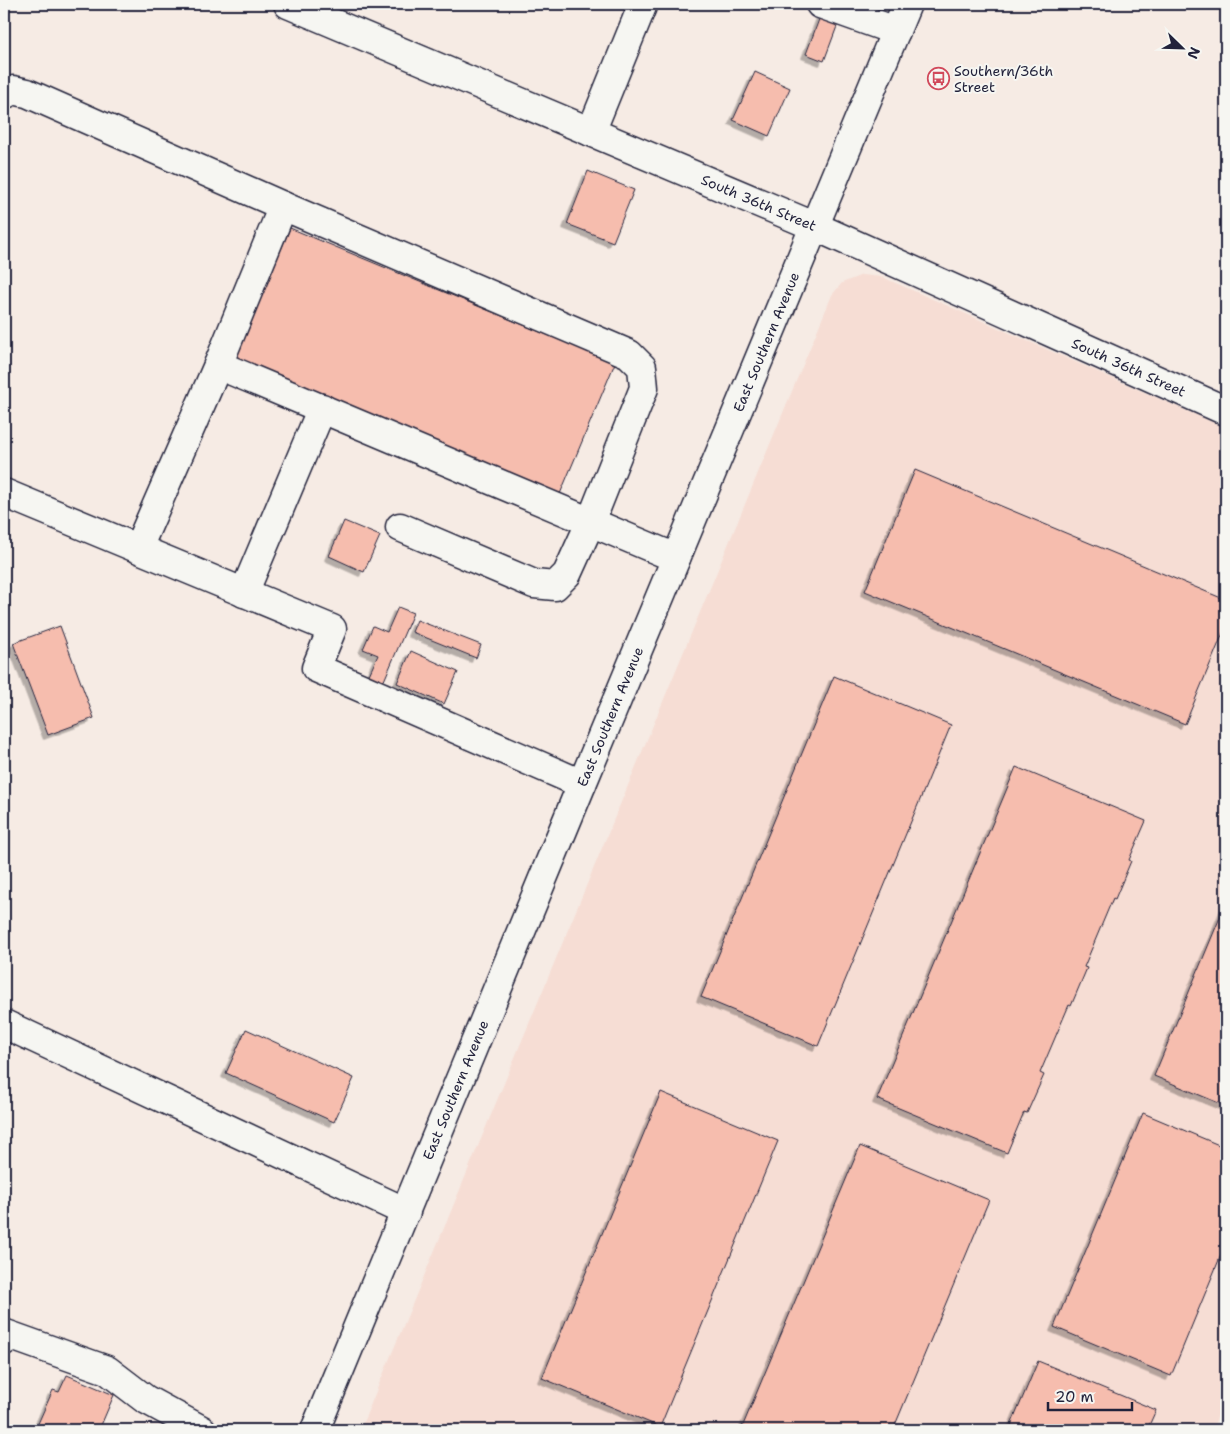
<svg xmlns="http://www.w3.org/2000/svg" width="1230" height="1434" viewBox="0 0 1230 1434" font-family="'Shantell Sans',sans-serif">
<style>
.built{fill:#f6ddd4}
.building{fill:#f6bdae;stroke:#22223b;filter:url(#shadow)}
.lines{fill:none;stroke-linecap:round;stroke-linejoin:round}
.minor-casing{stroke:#22223b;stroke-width:31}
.major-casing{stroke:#22223b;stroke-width:31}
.minor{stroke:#f6f6f2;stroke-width:28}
.major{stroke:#f6f6f2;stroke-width:28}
.labels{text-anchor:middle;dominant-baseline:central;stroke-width:4;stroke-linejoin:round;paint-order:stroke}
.poi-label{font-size:14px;fill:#22223b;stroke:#f6f6f2;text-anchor:start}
.street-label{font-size:14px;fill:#22223b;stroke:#f6f6f2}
</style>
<defs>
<filter id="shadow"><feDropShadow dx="-4.5" dy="4.5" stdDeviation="0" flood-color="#0004"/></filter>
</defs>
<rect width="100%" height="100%" fill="#f6ebe4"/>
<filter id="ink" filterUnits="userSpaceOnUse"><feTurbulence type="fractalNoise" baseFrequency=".02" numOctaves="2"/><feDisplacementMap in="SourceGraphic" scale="10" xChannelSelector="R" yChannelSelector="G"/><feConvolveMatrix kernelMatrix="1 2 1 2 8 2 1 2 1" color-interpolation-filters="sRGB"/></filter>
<g filter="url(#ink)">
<polygon class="built" points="862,275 882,277 1226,428 1226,1396 1212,1430 360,1430 832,295 842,283"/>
<g class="building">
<polygon points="821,14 839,21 824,61 806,54"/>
<polygon points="939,71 944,73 939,85 935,83"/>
<polygon points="755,72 790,88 769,136 733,120"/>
<polygon points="588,171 634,190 613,242 567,224"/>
<polygon points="290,228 615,363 560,494 235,359"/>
<polygon points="915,470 1226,600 1226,626 1185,724 865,591"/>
<polygon points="344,521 380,536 364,572 329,556"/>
<polygon points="398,607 413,613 383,683 368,677 378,655 363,649 373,626 387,632"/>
<polygon points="417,620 481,645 476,658 412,632"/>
<polygon points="60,626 94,718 48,735 13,643"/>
<polygon points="411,651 458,672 444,704 397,683"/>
<polygon points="834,676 951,725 818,1046 701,997"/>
<polygon points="1016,767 1146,821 1129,860 1131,861 1115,899 1113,898 1084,967 1087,968 1071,1006 1069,1005 1040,1073 1044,1075 1027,1113 1024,1112 1007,1153 877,1099"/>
<polygon points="1226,903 1226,1106 1154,1076"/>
<polygon points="246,1029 354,1078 334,1122 226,1073"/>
<polygon points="661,1092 778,1141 660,1427 542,1378"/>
<polygon points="1143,1113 1226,1148 1226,1243 1171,1376 1054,1327"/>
<polygon points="860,1146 989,1200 893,1430 741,1430"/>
<polygon points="1038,1361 1156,1410 1147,1430 1009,1430"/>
<polygon points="67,1375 114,1395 99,1430 40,1430 36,1428 53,1390 59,1392"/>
</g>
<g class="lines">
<defs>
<g id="minor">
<path id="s1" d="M288,4L814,226L1226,411"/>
<polyline points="820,4 896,31"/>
<polyline points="4,95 13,90 27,93 283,206 218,365 676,558"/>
<polyline points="591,132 643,4"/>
<polyline points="283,206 629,354 642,367 644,388 591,521 567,574 555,586 534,584 400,527"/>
<polyline points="4,493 332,629 316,668 582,784"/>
<polyline points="138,548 218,365"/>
<polyline points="244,593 322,408"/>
<polyline points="4,1024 406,1212"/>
<polyline points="4,1341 6,1334 107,1370 145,1399 202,1430"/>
</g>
<g id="major">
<path id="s2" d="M315,1430L582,784L907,4"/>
</g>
</defs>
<use href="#minor" class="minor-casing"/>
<use href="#major" class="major-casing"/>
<use href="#minor" class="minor"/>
<use href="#major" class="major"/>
</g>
</g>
<defs>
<symbol id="bus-ring" viewBox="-11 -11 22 22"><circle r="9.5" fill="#f6f6f2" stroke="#d1495b" stroke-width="1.5"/><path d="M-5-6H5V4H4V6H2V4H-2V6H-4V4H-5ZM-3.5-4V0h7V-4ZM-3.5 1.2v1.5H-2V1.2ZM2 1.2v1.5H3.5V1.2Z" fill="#d1495b"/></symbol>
</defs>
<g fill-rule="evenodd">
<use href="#bus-ring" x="926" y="66" width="25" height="25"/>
</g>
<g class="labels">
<g class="poi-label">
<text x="954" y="71">Southern/36th<tspan x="954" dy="16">Street</tspan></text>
</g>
<g class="street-label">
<text stroke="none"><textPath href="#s1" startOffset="511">South 36th Street</textPath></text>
<text stroke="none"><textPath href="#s2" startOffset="1178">East Southern Avenue</textPath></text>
<text stroke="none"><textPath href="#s1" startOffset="916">South 36th Street</textPath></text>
<text stroke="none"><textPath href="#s2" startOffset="772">East Southern Avenue</textPath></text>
<text stroke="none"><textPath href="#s2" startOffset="368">East Southern Avenue</textPath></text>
</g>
</g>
<rect width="1230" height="1434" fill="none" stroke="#f6f6f2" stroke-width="20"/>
<rect x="10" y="10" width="1210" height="1414" fill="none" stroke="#22223b" stroke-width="2" filter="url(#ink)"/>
<g transform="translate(1182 48) rotate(113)" stroke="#f6f6f2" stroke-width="4" paint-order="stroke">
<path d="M0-4L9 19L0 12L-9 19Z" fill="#22223b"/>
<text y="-8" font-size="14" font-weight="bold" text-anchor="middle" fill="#22223b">N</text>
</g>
<path d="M1048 1402v8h84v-8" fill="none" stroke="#22223b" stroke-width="2.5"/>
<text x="1055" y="1402" font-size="15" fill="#22223b" stroke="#f6f6f2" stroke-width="4" paint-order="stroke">20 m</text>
</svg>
